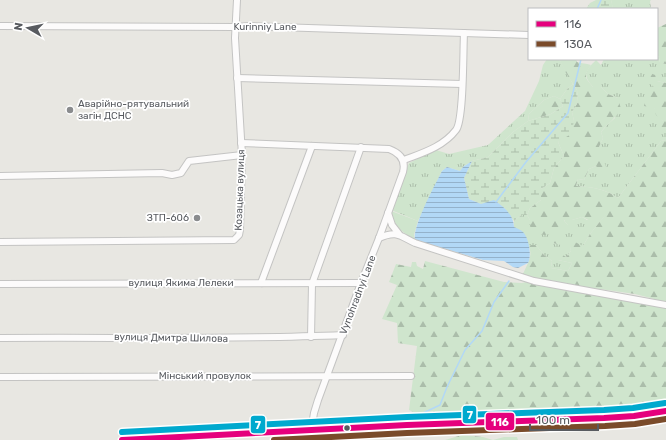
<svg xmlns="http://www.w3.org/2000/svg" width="666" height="440" viewBox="0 0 666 440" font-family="Rubik,sans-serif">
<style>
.grass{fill:url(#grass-tufts)}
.forest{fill:url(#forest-firs)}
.wetland{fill:url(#wetland-marsh)}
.park{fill:#cfe5cd}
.water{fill:url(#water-rules)}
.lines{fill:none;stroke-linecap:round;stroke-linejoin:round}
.stream{stroke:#b2d8f6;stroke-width:1.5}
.minor-casing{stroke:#c4c4c3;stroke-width:8}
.major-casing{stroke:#d0c8af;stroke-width:8}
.minor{stroke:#fcfbfb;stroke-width:6}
.major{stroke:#f1f0e5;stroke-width:7}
.bus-1-casing{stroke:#fff;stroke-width:9}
.bus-2-casing{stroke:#fff;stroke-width:9}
.bus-3-casing{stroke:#fff;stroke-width:9}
.bus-1{stroke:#e5007d;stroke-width:6}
.bus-2{stroke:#7a4b2a;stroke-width:6}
.bus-3{stroke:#00a9ce;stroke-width:6}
.poi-dot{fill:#8a8c8e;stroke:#fff;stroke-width:1.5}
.bus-dot{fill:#585b60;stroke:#fff;stroke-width:1.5}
.labels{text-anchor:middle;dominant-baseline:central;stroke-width:3.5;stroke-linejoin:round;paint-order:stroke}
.street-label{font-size:10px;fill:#585b60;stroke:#fff}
.poi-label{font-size:10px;fill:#585b60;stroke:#fff;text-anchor:start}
.line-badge{stroke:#fff;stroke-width:1.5}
.badge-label{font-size:11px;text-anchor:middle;font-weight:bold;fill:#fff}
</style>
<defs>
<pattern id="grass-tufts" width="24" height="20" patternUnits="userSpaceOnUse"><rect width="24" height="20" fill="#cfe5cd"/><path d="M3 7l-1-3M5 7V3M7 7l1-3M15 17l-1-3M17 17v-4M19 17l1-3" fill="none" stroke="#abbdaa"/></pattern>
<pattern id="forest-firs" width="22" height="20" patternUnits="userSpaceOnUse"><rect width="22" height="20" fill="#cfe5cd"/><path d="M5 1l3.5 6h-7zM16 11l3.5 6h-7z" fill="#abbdaa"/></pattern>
<pattern id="wetland-marsh" width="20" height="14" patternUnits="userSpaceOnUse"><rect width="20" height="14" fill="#cfe5cd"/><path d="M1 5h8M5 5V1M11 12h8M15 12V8" fill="none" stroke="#abbdaa"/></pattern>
<pattern id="water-rules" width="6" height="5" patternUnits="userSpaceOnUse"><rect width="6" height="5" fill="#b2d8f6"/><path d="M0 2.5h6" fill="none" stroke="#94b2cb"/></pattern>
</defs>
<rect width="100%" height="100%" fill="#e8e7e2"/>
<g class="grass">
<polygon points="611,0 651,0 650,1 651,9 613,9"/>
<path d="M657,56L660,57L659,62L666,64V83L657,81L654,87V108L663,121L664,131H666V140L661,141L618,198C606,189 591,187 576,186L578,179L584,180L589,169L596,166L599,147L603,138L601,132L608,124L615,118L618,98L608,94L601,87H593C583,75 584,72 596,60L601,65L604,59H657Z"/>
<polygon points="547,59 559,59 573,84 567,89 560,99 554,96 544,100 529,114 528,121 513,132 488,157 472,161 463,167 460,171 447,167 442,171 418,221 391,210 409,163 436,150 449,154 488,145 525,111 539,81 543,65"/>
<polygon points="608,212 590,234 583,246 553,243 570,246 571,251 566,257 558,260 572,263 568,271 551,268 552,261 544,255 536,245 528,245 527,239 514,227 514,221 521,215 527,215 530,220 568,225 565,222 564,219 572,220 582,217 587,220"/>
</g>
<g class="forest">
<polygon points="666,24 666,64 659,63 660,57 657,56 657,28"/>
<path d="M559,59H576L577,62C582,64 586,63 591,65C583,77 585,77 593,87H601L608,94L618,98L621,109C615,119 608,123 601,132L603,138L599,147L606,167L600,170L596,166L589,169L584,180L578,179L576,186C591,187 606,189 618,198L661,141L666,140V302L635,294L551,282L523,274C527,264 534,255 528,245H536L544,255L552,261L551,268L568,271L572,263L558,260L551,254L556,251L566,257L571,251L570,247L553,243V240L575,242L583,246L590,234L606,214L593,222L582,217L572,220H564L565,222L570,227L559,232L544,235L531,229L530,220L527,215L530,208L541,200V189L550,183L554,168L564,156L558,142L574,121L572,112L578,102L577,90L566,73Z"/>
<polygon points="650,73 655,75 657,81 666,83 666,131 664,131 660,125 663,121 656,115 654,108 644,106 648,91 654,87 648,82"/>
<polygon points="554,96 560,99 563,106 551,114 528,121 529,114 544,100"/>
<polygon points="425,261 504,282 522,283 530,281 666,307 666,403 641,408 438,415 417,414 409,410 417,346 398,343 397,323 382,319 397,285 389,282 396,264 411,267 412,262 416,262 417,266 423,269"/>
<polygon points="462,435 483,437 493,440 504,437 517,437 518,440 445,440"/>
</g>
<g class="wetland">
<polygon points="596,0 611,0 613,8 613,9 586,9 590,3"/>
<polygon points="573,84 577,90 578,102 572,112 574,121 571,134 558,142 564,156 554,168 550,183 541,189 541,200 530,208 527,215 521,215 514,221 505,209 496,201 481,204 469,199 464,178 472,161 488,157 513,132 528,121 551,114 563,106 560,99 567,89"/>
</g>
<path class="park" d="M391,211L418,221L414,235L415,240C401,231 395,228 391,211Z"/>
<path class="water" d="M472,161L464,178L469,199L481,204L494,200C503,206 514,215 514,227C517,228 521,230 523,232C529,238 532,256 528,263L518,268L513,267L504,261L483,260L415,240C412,227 435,185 442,171L447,167L460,171L463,167Z"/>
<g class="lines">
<g class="stream">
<polyline points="597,9 601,0"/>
<polyline points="496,202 526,162 568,113 581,59"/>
<polyline points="421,414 440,405 447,387 465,350 482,331 494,302 509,281"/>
</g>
<defs>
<g id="minor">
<polyline points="0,26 235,27 250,26 529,35"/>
<polyline points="237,78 462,84"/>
<path d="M241,143L389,149C400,153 406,160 403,172L379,238L361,283L318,400L314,413L311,431"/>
<path d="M404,160C422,153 443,147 456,130C464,120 463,50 464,33"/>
<polyline points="0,176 162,173 172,175 181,173 189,161 242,155"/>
<polyline points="388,213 392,225 399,234"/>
<path d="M379,238C397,230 400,236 415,243L534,281L666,305"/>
<polyline points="0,242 234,240 239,235 240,230 242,155 235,38 237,0"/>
<polyline points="261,283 312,146"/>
<polyline points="0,284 361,283"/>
<polyline points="311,337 312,284 361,147"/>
<path d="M0,338C114,337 228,340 343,335"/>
<polyline points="0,377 411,376"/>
<polyline points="328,430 332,440"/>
</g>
<polyline id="major" points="122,440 407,425 604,418 634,416 666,411"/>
</defs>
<use href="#minor" class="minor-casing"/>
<use href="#major" class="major-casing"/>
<use href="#minor" class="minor"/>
<use href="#major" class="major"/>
<defs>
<polyline id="bus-1" points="122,440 407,425 604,418 634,416 666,411"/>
<polyline id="bus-2" points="274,440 407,433 605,426 635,424 666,419"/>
<polyline id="bus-3" points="122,432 407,417 604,410 633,408 665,403"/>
</defs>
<use href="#bus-1" class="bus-1-casing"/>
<use href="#bus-2" class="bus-2-casing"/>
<use href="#bus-3" class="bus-3-casing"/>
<use href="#bus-1" class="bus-1"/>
<use href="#bus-2" class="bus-2"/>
<use href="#bus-3" class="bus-3"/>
</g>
<g class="poi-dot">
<circle cx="70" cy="110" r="4"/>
<circle cx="197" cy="218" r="4"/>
</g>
<circle class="bus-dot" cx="347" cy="428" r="3.5"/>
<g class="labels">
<g class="street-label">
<text x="265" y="27">Kurinniy Lane</text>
<text transform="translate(240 190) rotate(-88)">Козацька вулиця</text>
<text x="181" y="283">вулиця Якима Лелеки</text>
<text transform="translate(358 295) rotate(-69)">Vynohradnyi Lane</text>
<text transform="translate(171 338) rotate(1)">вулиця Дмитра Шилова</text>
<text x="205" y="376">Мінський провулок</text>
</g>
<g class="poi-label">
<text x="78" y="104">Аварійно-рятувальний<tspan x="78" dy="12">загін ДСНС</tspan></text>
<text x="189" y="218" text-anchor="end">ЗТП-606</text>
</g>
</g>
<g class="line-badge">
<rect x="462" y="405" width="15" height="19" rx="4" fill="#00a9ce"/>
<rect x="485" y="412" width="30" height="19" rx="4" fill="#e5007d"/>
<rect x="250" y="415" width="16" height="19" rx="4" fill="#00a9ce"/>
</g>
<g class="badge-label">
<text x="470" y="419">7</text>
<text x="500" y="426">116</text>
<text x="258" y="429">7</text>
</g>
<rect x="528" y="8" width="130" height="52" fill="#ffffff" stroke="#bcbdbf"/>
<rect x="536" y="21" width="20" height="6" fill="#e5007d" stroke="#bcbdbf"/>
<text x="564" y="28" font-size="12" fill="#585b60">116</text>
<rect x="536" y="41" width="20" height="6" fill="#7a4b2a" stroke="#bcbdbf"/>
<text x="564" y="48" font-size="12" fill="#585b60">130А</text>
<g transform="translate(28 28) rotate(279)" stroke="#ffffff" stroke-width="3" paint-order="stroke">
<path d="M0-3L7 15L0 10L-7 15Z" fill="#585b60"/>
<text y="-6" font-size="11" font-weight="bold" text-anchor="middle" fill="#585b60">N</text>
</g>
<path d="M530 424v6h68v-6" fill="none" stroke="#585b60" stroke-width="2"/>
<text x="536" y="424" font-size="12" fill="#585b60" stroke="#ffffff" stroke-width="3" paint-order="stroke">100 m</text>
</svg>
